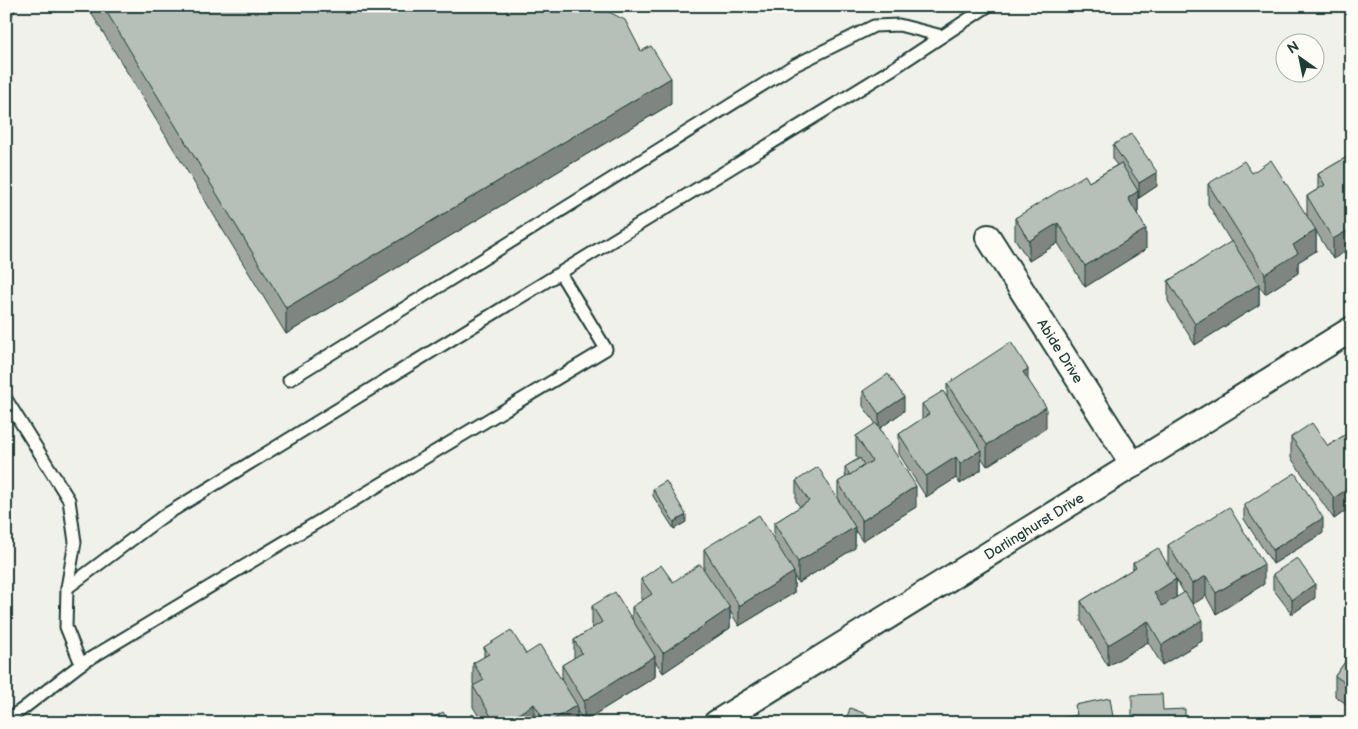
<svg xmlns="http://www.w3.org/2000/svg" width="1358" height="729" viewBox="0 0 1358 729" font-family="'Balsamiq Sans',sans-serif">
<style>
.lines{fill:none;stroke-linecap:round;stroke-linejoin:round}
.lane-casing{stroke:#1f3d34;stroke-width:15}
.street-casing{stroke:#1f3d34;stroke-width:28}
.lane{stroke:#fdfcf7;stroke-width:11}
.street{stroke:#fdfcf7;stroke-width:24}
.wall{fill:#9da49e;stroke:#1f3d34;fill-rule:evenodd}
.shaded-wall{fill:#7f8681;stroke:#1f3d34}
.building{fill:#b6bfb8;stroke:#1f3d34}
.labels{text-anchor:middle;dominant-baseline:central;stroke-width:4;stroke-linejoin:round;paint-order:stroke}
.street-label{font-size:14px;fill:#1f3d34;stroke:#fdfcf7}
</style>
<rect width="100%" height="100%" fill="#f0f1eb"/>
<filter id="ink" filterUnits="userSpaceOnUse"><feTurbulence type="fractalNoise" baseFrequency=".02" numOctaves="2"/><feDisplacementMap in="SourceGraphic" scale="10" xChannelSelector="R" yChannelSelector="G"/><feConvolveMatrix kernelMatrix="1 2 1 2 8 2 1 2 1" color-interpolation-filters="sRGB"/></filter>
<g filter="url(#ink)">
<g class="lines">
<defs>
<g id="lane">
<polyline points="6,13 9,6"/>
<polyline points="289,380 793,66 874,26 899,25 942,36"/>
<polyline points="6,399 69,500 75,542 67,588 66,627 81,664"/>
<polyline points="67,588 162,517 894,68 988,6"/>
<polyline points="6,719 20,711 81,664 606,349 560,273"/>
</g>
<g id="street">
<path id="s1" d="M988,237L1133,465"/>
<path id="s2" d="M716,723L1352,329"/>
</g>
</defs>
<use href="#lane" class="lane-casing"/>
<use href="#street" class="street-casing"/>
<use href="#lane" class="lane"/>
<use href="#street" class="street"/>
</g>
<g class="wall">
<polygon points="87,6 601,6 641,51 671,104 286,334"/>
<polygon points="1352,128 1352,153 1350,150 1350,129"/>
<polygon points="1113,145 1157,186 1139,198 1138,196 1138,212 1137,212 1146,249 1085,287 1058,243 1029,261 1015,239 1015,218 1089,182 1117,165 1113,160"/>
<polygon points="1352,154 1333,259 1316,231 1316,251 1298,262 1298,273 1265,294 1259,286 1259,305 1195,345 1168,301 1168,281 1231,242 1208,204 1208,184 1252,173 1307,216 1307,196 1318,189 1318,174"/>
<polygon points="1028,379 1046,428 987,466 981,457 981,470 960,484 956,478 926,497 899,454 899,434 922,419 922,404 947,398 947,384"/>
<polygon points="863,391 904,411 880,428 916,507 862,541 855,530 855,548 798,583 794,576 794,593 739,626 730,611 730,628 663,673 655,661 655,677 584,721 577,711 577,723 483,723 473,707 473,686 474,686 473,684 473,663 484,657 484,647 526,654 562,679 562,665 574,658 574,640 593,628 592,627 592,606 632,620 632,607 642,601 641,599 641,579 673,582 704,569 704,549 774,540 774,523 800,507 796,501 796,481 838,500 838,482 846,477 845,474 845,467 858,459 856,456 856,436 876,424 863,406"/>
<polygon points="1352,430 1352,506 1334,519 1291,458 1291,437 1328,446"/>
<polygon points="653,489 686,522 674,529 653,496"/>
<polygon points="1244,505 1323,533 1273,564 1244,519"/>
<path d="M1168,545L1264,584L1216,614L1206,596L1192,604L1202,641L1162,665L1148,642L1108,666L1081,621V601L1133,569V563L1168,565ZM1176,579L1184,593L1176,598Z"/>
<polygon points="1273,574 1315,598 1292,614 1273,589"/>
<polygon points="1352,652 1352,708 1335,696 1335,676"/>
</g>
<g class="shaded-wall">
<polygon points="671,78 671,104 286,334 286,308"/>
<polygon points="1157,172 1157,186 1139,198 1139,183"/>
<polygon points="1138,191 1138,212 1128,218 1128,198"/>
<polygon points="1058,223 1058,243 1029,261 1029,241"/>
<polygon points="1352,228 1352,248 1333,259 1333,239"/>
<polygon points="1146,229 1146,249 1085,287 1085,266"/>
<polygon points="1316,230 1316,251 1298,262 1298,273 1265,294 1265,274 1293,245"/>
<polygon points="1259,284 1259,305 1195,345 1195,324"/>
<polygon points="1028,369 1028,389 1023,372"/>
<polygon points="904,397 904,411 879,429 879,414"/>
<polygon points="1046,407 1046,428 987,466 987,445"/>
<polygon points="981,450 981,470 960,484 960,464"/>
<polygon points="956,457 956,478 926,497 926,476"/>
<polygon points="916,486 916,507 862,541 862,521"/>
<polygon points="1352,486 1352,506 1334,519 1334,498"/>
<polygon points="686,515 686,522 674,529 674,522"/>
<polygon points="1323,518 1323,533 1273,564 1273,550"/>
<polygon points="855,527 855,548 798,583 798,562"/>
<polygon points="1264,564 1264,584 1216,614 1216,593"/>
<polygon points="794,572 794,593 739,626 739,606"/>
<polygon points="1206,576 1206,596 1192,605 1192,584"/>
<polygon points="1176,579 1176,599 1154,613 1154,593"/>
<polygon points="1315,584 1315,598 1292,614 1292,600"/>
<polygon points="730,608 730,628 663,673 663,653"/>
<polygon points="1202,620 1202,641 1162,665 1162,645"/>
<polygon points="1148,621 1148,642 1108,666 1108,645"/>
<polygon points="655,656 655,677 584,721 584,701"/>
<polygon points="534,704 534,723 504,723"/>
<polygon points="577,705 577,723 548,723"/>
</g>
<g class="building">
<polygon points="103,6 601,6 607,11 625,20 641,51 651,46 671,78 286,308"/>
<polygon points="1131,134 1157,172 1139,183 1113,145"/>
<polygon points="1352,154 1352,228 1333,239 1307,196 1325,185 1318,174"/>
<polygon points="1271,160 1316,230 1293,245 1298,253 1265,274 1208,184 1244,161 1252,173"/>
<polygon points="1121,163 1138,191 1128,198 1146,229 1085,266 1058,223 1029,241 1015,218 1085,175 1089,182"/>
<polygon points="1232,241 1259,284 1195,324 1168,281"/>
<polygon points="1011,342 1028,369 1023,372 1046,407 987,445 947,384"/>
<polygon points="888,374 904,397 879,414 863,391"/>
<polygon points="943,391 981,450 960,464 956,457 926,476 899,434 929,414 922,404"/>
<polygon points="876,423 916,486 862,521 838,482 872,461 856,436"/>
<polygon points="1312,423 1328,446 1352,430 1352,486 1334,498 1291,437"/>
<polygon points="860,458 864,465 850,475 845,467"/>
<polygon points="818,467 855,527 798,562 774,523 809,501 796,481"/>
<polygon points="1295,473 1323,518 1273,550 1244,505"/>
<polygon points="666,481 686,515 674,522 653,489"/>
<polygon points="1229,507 1264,564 1216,593 1206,576 1192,584 1168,545"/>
<polygon points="759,515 794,572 739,606 704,549"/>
<polygon points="1158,548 1176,579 1154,593 1162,606 1185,592 1202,620 1162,645 1148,621 1108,645 1081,601 1136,567 1133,563"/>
<polygon points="1297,558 1315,584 1292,600 1273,574"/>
<polygon points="700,564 730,608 663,653 632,607 652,594 641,579 661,565 673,582"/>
<polygon points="615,592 655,656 584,701 562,665 582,653 574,640 602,622 592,606"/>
<polygon points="511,630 526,654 540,645 577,705 548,723 546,723 534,704 504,723 495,723 473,686 484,680 473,663 489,654 484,647"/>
<polygon points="1352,652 1352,687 1335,676"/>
<polygon points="1162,694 1163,710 1185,709 1185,723 1132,723 1132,695"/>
<polygon points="1110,698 1114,723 1047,723 1046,721 1077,715 1075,705"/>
<polygon points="850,708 890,723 845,723"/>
<polygon points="443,712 450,723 425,723"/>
<polygon points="473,714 478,723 459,723"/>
</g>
</g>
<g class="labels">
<g class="street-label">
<text stroke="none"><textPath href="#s1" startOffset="135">Abide Drive</textPath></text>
<text stroke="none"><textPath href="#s2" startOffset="374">Darlinghurst Drive</textPath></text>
</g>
</g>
<rect width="1358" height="729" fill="none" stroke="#fdfcf7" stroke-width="25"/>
<rect x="12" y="12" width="1333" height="704" fill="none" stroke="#1f3d34" stroke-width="2" filter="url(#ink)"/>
<g transform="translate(1300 58) rotate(327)"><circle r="24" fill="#fdfcf7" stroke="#a4b0a9"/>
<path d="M0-4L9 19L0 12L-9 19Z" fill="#1f3d34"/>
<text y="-8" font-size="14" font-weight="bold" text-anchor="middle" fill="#1f3d34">N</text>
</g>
</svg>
